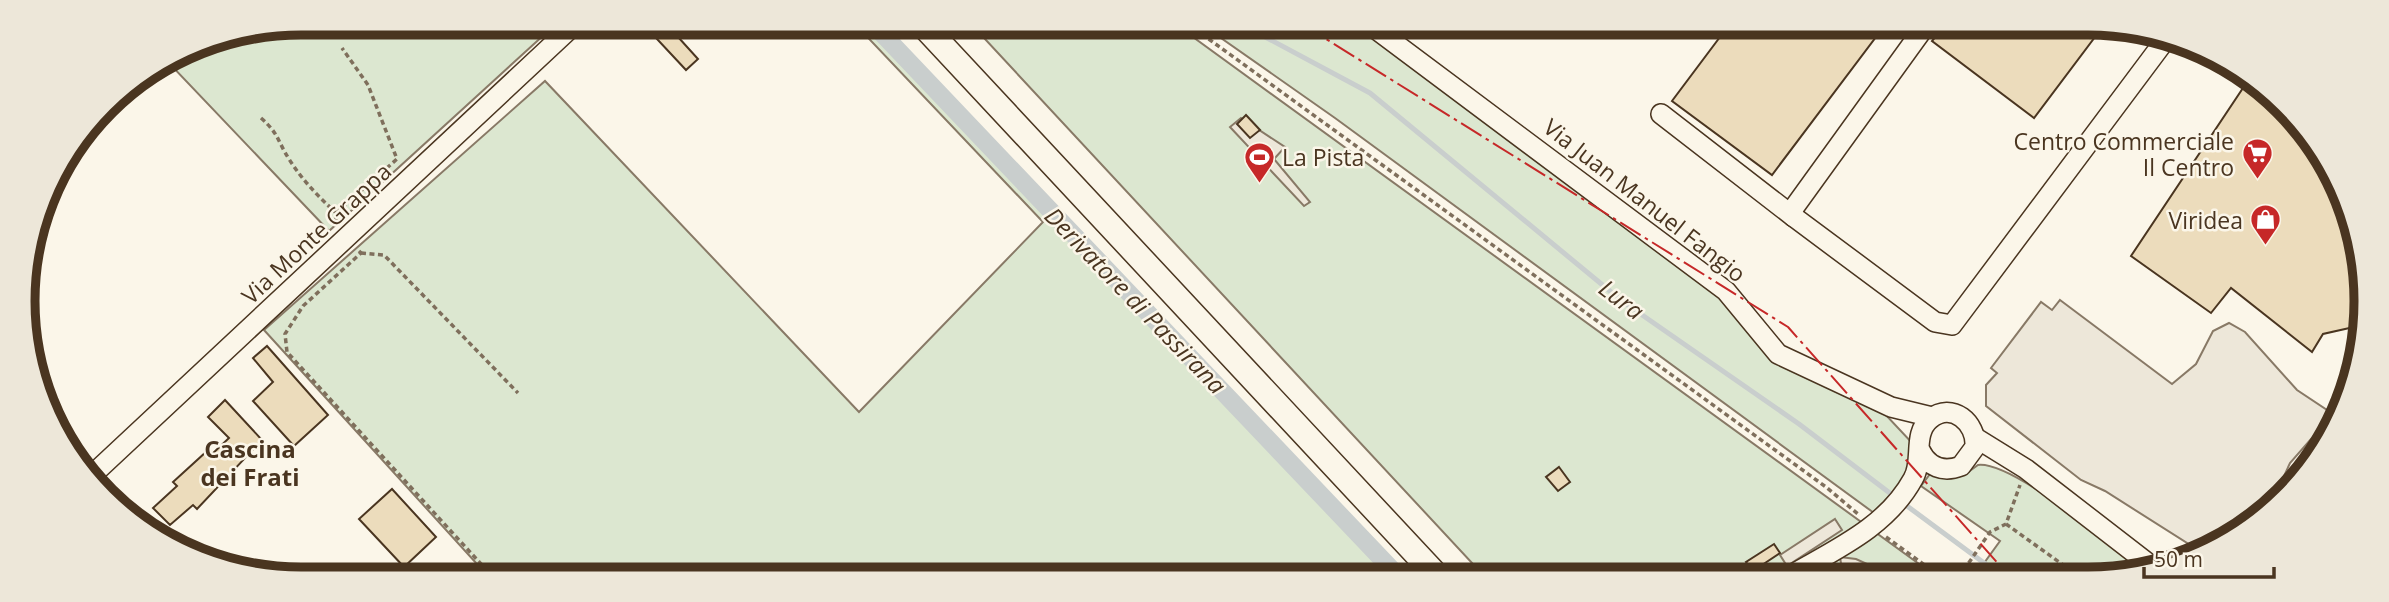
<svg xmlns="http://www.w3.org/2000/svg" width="2389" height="602" viewBox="0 0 2389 602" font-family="'Open Sans',sans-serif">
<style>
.green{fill:#dce7d0;stroke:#887966;stroke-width:2}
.parking{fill:#ede7d9;stroke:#887966;stroke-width:2}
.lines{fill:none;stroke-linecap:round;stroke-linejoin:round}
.stream{stroke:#c9cecd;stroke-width:5}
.canal{stroke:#c9cecd;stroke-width:18}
.building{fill:#ecdcbc;stroke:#4a3520;stroke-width:2}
.minor-casing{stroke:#4a3520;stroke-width:22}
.major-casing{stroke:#4a3520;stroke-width:27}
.path{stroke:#7f6f5c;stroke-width:3.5;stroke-dasharray:5 3.5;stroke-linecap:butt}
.minor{stroke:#fbf6e9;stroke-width:19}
.major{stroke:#fbf6e9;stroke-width:24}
.power{stroke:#c62828;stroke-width:2;stroke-dasharray:24 5 3.5 5;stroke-linecap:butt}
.labels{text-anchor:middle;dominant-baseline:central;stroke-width:5;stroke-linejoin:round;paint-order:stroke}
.poi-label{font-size:23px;fill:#4a3520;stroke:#fbf6e9;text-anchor:end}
.street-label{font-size:23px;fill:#4a3520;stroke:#fbf6e9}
.water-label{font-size:24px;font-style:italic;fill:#4a3520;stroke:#fbf6e9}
.neighbourhood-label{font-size:24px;font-weight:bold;fill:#4a3520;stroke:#fbf6e9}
.rim{fill:none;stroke:#4a3520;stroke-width:9}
</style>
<rect width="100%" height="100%" fill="#fbf6e9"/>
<g class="green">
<polygon points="301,23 557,23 329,231 167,61 195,44"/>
<polygon points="854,23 869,24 1389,577 464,577 477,564 264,330 545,81 859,412 1043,222"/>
<polygon points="971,24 1175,24 1937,577 1485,577"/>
<polygon points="1201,24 1360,24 1721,296 1749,331 1885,414 1915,446 1910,473 1874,513 1335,118"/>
<path d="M1978,465C2013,461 2114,547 2145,571L2124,577H1974L2000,541L1921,486L1930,474L1964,475Z"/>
</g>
<g class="parking">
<polygon points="1241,118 1285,147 1274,159 1310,202 1304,206 1230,127"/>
<polygon points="2060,300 2172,384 2196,364 2213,331 2229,323 2245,332 2297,390 2333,414 2290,463 2269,509 2203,553 2105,491 2081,480 1986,406 1986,385 1997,373 1991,368 2041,302 2052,310"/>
<polygon points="1835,519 1842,530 1787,566 1780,555"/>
<polygon points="1840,557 1856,559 1878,569 1873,577 1866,577 1842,570"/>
</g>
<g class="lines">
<g class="stream">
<polyline points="1241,24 1370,93 1622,301 1799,424 1895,497"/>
<polyline points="1903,503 2003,577"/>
</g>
<polyline class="canal" points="873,24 1399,577"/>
</g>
<g class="building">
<polygon points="1729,25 1885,25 1772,175 1672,101"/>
<polygon points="1945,25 2104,25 2034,118 1932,41"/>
<polygon points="669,27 698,59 686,70 657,39"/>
<polygon points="2249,79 2309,132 2357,229 2363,325 2323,334 2312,352 2231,288 2211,313 2131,256"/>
<polygon points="1246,115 1260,130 1250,138 1237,124"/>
<polygon points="267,346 328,415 294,446 253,401 273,382 253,358"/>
<polygon points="225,400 262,440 197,509 193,505 170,525 153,508 177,486 173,482 206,452 210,456 229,438 208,417"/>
<polygon points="1559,467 1570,482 1558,491 1546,477"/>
<polygon points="392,489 436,537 404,567 359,519"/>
<polygon points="1774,544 1780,553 1753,571 1746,562"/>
<polygon points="1845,572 1857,574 1862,577 1831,577"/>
</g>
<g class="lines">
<defs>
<g id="minor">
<polyline points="1369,24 1726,291 1778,354 1891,407 1932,417"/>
<polyline points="1926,25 1793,209 1794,217 1935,322 1952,325 2166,39"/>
<polyline points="1661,114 1794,217"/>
<polyline points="1976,438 2026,469 2154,568"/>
<polyline points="89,478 576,23"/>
<path d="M1788,577C1834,550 1886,528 1913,479C1924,461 1912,434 1930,419C1952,401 1977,423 1975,447L1961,466C1943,473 1928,467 1920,450"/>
</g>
<polyline id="major" points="922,24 1438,577"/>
</defs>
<use href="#minor" class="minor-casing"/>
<use href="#major" class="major-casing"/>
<g class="path">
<polyline points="1188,24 1826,487 1858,514"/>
<path d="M261,118C279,134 277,140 289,159C302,180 318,196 336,213"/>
<polyline points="336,222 336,213 397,159 368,85 342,48"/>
<polyline points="359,251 361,253 303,306 285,334 287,352 481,564 480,577"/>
<polyline points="361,253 384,255 518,393"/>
<polyline points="2006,524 2080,577"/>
<polyline points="1886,537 1941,577"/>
<polyline points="1959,577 1990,532 2006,524 2020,485"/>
</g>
<use href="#minor" class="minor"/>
<use href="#major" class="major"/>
<polyline class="power" points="1302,24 1788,327 2010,577"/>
</g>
<defs>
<symbol id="supermarket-pin" viewBox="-11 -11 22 30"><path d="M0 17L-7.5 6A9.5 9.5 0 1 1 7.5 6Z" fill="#c62828" stroke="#fbf6e9"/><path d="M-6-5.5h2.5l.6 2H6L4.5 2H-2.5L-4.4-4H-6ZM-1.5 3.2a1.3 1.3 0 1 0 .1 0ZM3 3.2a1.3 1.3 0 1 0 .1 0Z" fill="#fff"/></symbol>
<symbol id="stadium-pin" viewBox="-11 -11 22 30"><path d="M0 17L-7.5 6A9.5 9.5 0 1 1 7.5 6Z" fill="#c62828" stroke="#fbf6e9"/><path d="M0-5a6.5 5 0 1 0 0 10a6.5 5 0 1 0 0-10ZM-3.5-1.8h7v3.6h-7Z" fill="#fff"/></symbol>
<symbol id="shop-pin" viewBox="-11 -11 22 30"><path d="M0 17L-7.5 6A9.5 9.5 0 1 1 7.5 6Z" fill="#c62828" stroke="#fbf6e9"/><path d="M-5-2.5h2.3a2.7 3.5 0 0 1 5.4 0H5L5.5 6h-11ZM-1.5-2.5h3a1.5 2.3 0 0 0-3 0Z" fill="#fff"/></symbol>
</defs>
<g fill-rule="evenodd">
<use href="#supermarket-pin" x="2240" y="136" width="35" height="47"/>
<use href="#stadium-pin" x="1242" y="140" width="35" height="47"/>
<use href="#shop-pin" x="2248" y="202" width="35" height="47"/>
</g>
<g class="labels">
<g class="poi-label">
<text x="2234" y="141">Centro Commerciale<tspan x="2234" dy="26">Il Centro</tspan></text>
<text x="1282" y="157" text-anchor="start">La Pista</text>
<text x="2243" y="220">Viridea</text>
</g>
<g class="street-label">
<text transform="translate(1645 200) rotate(38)">Via Juan Manuel Fangio</text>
<text transform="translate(316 233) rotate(-43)">Via Monte Grappa</text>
</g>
<g class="water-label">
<text transform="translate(1622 299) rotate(37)">Lura</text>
<text transform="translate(1136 300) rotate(46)">Derivatore di Passirana</text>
</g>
<g class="neighbourhood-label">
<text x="250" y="448">Cascina<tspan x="250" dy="28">dei Frati</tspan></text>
</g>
</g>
<path d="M0 0H2389V602H0ZM301 35H2088A266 266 0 0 1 2354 301V301A266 266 0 0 1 2088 567H301A266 266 0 0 1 35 301V301A266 266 0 0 1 301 35Z" fill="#ede7d9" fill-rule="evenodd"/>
<path class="rim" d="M301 35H2088A266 266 0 0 1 2354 301V301A266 266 0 0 1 2088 567H301A266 266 0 0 1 35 301V301A266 266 0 0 1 301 35Z"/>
<path d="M2144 567v10h130v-10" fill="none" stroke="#4a3520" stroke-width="3.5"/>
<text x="2154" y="567" font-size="21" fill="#4a3520" stroke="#fbf6e9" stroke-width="5" paint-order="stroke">50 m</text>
</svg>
